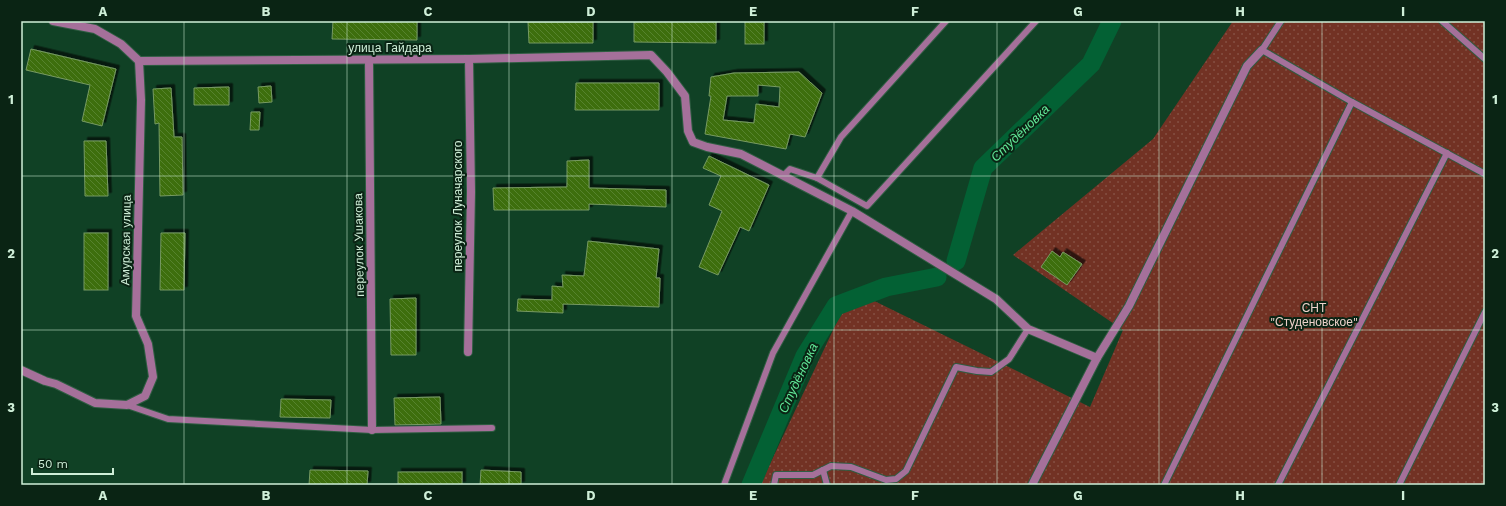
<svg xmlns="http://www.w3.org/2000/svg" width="1506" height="506" viewBox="0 0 1506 506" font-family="'Work Sans',sans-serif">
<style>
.garden{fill:url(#garden-dots)}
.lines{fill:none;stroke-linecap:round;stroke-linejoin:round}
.river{stroke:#036134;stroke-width:19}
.building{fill:url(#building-back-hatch);stroke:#779a62;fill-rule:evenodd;filter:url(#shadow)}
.lane-casing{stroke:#2f5d42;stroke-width:8}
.street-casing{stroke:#2f5d42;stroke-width:10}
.lane{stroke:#a5709a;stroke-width:6}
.street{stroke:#a5709a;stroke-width:8}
.grid{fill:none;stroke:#cfefd8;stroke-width:1;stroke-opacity:0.55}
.labels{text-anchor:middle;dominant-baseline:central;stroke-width:4;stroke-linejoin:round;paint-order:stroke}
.street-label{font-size:12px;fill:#cfefd8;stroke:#0a2414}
.park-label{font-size:12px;fill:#edd1ca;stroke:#0a2414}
.water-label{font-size:13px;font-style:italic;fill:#61e797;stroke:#0a2414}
.neatline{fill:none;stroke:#cfefd8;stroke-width:1.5}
.grid-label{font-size:13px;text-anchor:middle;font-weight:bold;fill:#cfefd8}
</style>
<defs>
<pattern id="garden-dots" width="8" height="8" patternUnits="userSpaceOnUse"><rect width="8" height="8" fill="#723224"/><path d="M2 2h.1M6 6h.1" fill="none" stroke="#855043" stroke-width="1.8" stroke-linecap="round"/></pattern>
<pattern id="building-back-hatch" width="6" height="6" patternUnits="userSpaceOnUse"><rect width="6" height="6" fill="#3c6e0b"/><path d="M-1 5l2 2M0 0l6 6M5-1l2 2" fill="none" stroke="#57832e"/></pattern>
<filter id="shadow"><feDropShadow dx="3.5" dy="-3.5" stdDeviation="0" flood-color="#0009"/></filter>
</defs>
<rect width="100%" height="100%" fill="#104125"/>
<polygon class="garden" points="1233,21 1485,21 1485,485 760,485 852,290 1090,407 1123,330 1013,255 1153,139"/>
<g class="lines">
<g class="river">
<polyline points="956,261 983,168 1091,64 1112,21"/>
<polyline points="751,485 805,356 836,306 886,287 937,277"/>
</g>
</g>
<g class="building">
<polygon points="333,21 417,21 417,40 332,39"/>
<polygon points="634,21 716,21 716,43 634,42"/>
<rect x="745" y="21" width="19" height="23"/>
<polygon points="528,22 593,22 593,43 529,43"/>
<polygon points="31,49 116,69 102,126 82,121 90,85 26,70"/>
<path d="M799,72L822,93L805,137L790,134L786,149L705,134L711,96H709L711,77L734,73ZM758,85L780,87L779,107L756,104L754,123L723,120L727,96H758Z"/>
<polygon points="576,83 659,83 659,110 575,110"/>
<polygon points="271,86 272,102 259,103 258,87"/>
<polygon points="229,87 229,105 194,105 194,88"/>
<polygon points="171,88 174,137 182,137 183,195 160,196 159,123 155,124 153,89"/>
<polygon points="251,112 260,112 259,130 250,130"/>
<polygon points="84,141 106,141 108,196 85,196"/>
<polygon points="709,156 769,185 749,231 740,227 718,275 699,267 722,211 709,205 721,176 703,168"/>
<polygon points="589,160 589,188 666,190 666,207 589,204 589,210 494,210 493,188 567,187 567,161"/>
<rect x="84" y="233" width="24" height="57"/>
<polygon points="161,233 185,233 184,290 160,290"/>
<polygon points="588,241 659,249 656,278 660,278 659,307 563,304 563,313 517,311 518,299 552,300 552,286 563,287 562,275 584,276"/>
<polygon points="1052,251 1060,257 1063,252 1082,264 1067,285 1041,267"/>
<polygon points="416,298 416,355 391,355 390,299"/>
<polygon points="440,397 441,424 395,425 394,398"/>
<polygon points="281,399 331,400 330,418 280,417"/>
<polygon points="310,470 368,471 367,485 309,485"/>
<polygon points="481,470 521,472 521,485 480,485"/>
<rect x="398" y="472" width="64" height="13"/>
</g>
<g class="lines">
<defs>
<g id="lane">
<polyline points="1281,21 1262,50 1352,102 1485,174"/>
<polyline points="1442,21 1485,59"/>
<polyline points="783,176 790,169 817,178 841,137 946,21"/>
<polyline points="817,178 867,206 1036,21"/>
<polyline points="127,405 168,419 372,430 492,428"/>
<polyline points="823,470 827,485"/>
<polyline points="724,485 773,353 852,211"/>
<polyline points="774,485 776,475 813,475 831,466 851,467 886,480 896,479 906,471 956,367 977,371 991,372 1009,359 1028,329"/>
<polyline points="1164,485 1352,102"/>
<polyline points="1278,485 1447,153"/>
<polyline points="1399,485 1485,312"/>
</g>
<g id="street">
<polyline points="53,21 95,29 121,44 139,61 469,59 651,55 667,72 685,96 688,131 693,142 707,147 741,154 852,211 996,299 1028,329 1097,358"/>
<polyline points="369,60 372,430"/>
<polyline points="468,352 471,192 469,59"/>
<polyline points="21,370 45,381 56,384 95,403 127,405 145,396 153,377 148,344 136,316 141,100 139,61"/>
<polyline points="1032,485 1097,358 1129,306 1247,66 1262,50"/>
</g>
</defs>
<use href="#lane" class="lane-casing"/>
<use href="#street" class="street-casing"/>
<use href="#lane" class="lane"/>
<use href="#street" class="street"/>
</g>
<path class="grid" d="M184,21V485M347,21V485M509,21V485M672,21V485M834,21V485M997,21V485M1159,21V485M1322,21V485M21,176H1485M21,330H1485"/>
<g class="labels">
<g class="street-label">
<text x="390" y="48">улица Гайдара</text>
<text transform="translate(458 206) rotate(-90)">переулок Луначарского</text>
<text transform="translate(126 240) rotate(-89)">Амурская улица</text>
<text transform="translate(359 245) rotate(-91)">переулок Ушакова</text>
</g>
<g class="park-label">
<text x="1314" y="308">СНТ<tspan x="1314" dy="14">"Студеновское"</tspan></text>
</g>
<g class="water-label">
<text transform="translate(1020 133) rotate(-44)">Студёновка</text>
<text transform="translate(798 378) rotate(-65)">Студёновка</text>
</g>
</g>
<rect width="1506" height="506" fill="none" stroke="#0a2414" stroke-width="44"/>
<path d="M32 468v6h81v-6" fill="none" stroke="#cfefd8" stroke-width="2"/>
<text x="38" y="468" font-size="12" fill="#cfefd8" stroke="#0a2414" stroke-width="3" paint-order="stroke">50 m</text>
<rect x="22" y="22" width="1462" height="462" class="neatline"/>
<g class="grid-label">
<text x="103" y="16">A</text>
<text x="266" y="16">B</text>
<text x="428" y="16">C</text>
<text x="591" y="16">D</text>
<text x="753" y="16">E</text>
<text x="915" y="16">F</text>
<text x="1078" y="16">G</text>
<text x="1240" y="16">H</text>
<text x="1403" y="16">I</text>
<text x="11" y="104">1</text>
<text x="1495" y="104">1</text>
<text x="11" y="258">2</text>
<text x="1495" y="258">2</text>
<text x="11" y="412">3</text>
<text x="1495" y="412">3</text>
<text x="103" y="500">A</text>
<text x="266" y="500">B</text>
<text x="428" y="500">C</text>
<text x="591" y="500">D</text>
<text x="753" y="500">E</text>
<text x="915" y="500">F</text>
<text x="1078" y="500">G</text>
<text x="1240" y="500">H</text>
<text x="1403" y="500">I</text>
</g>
</svg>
